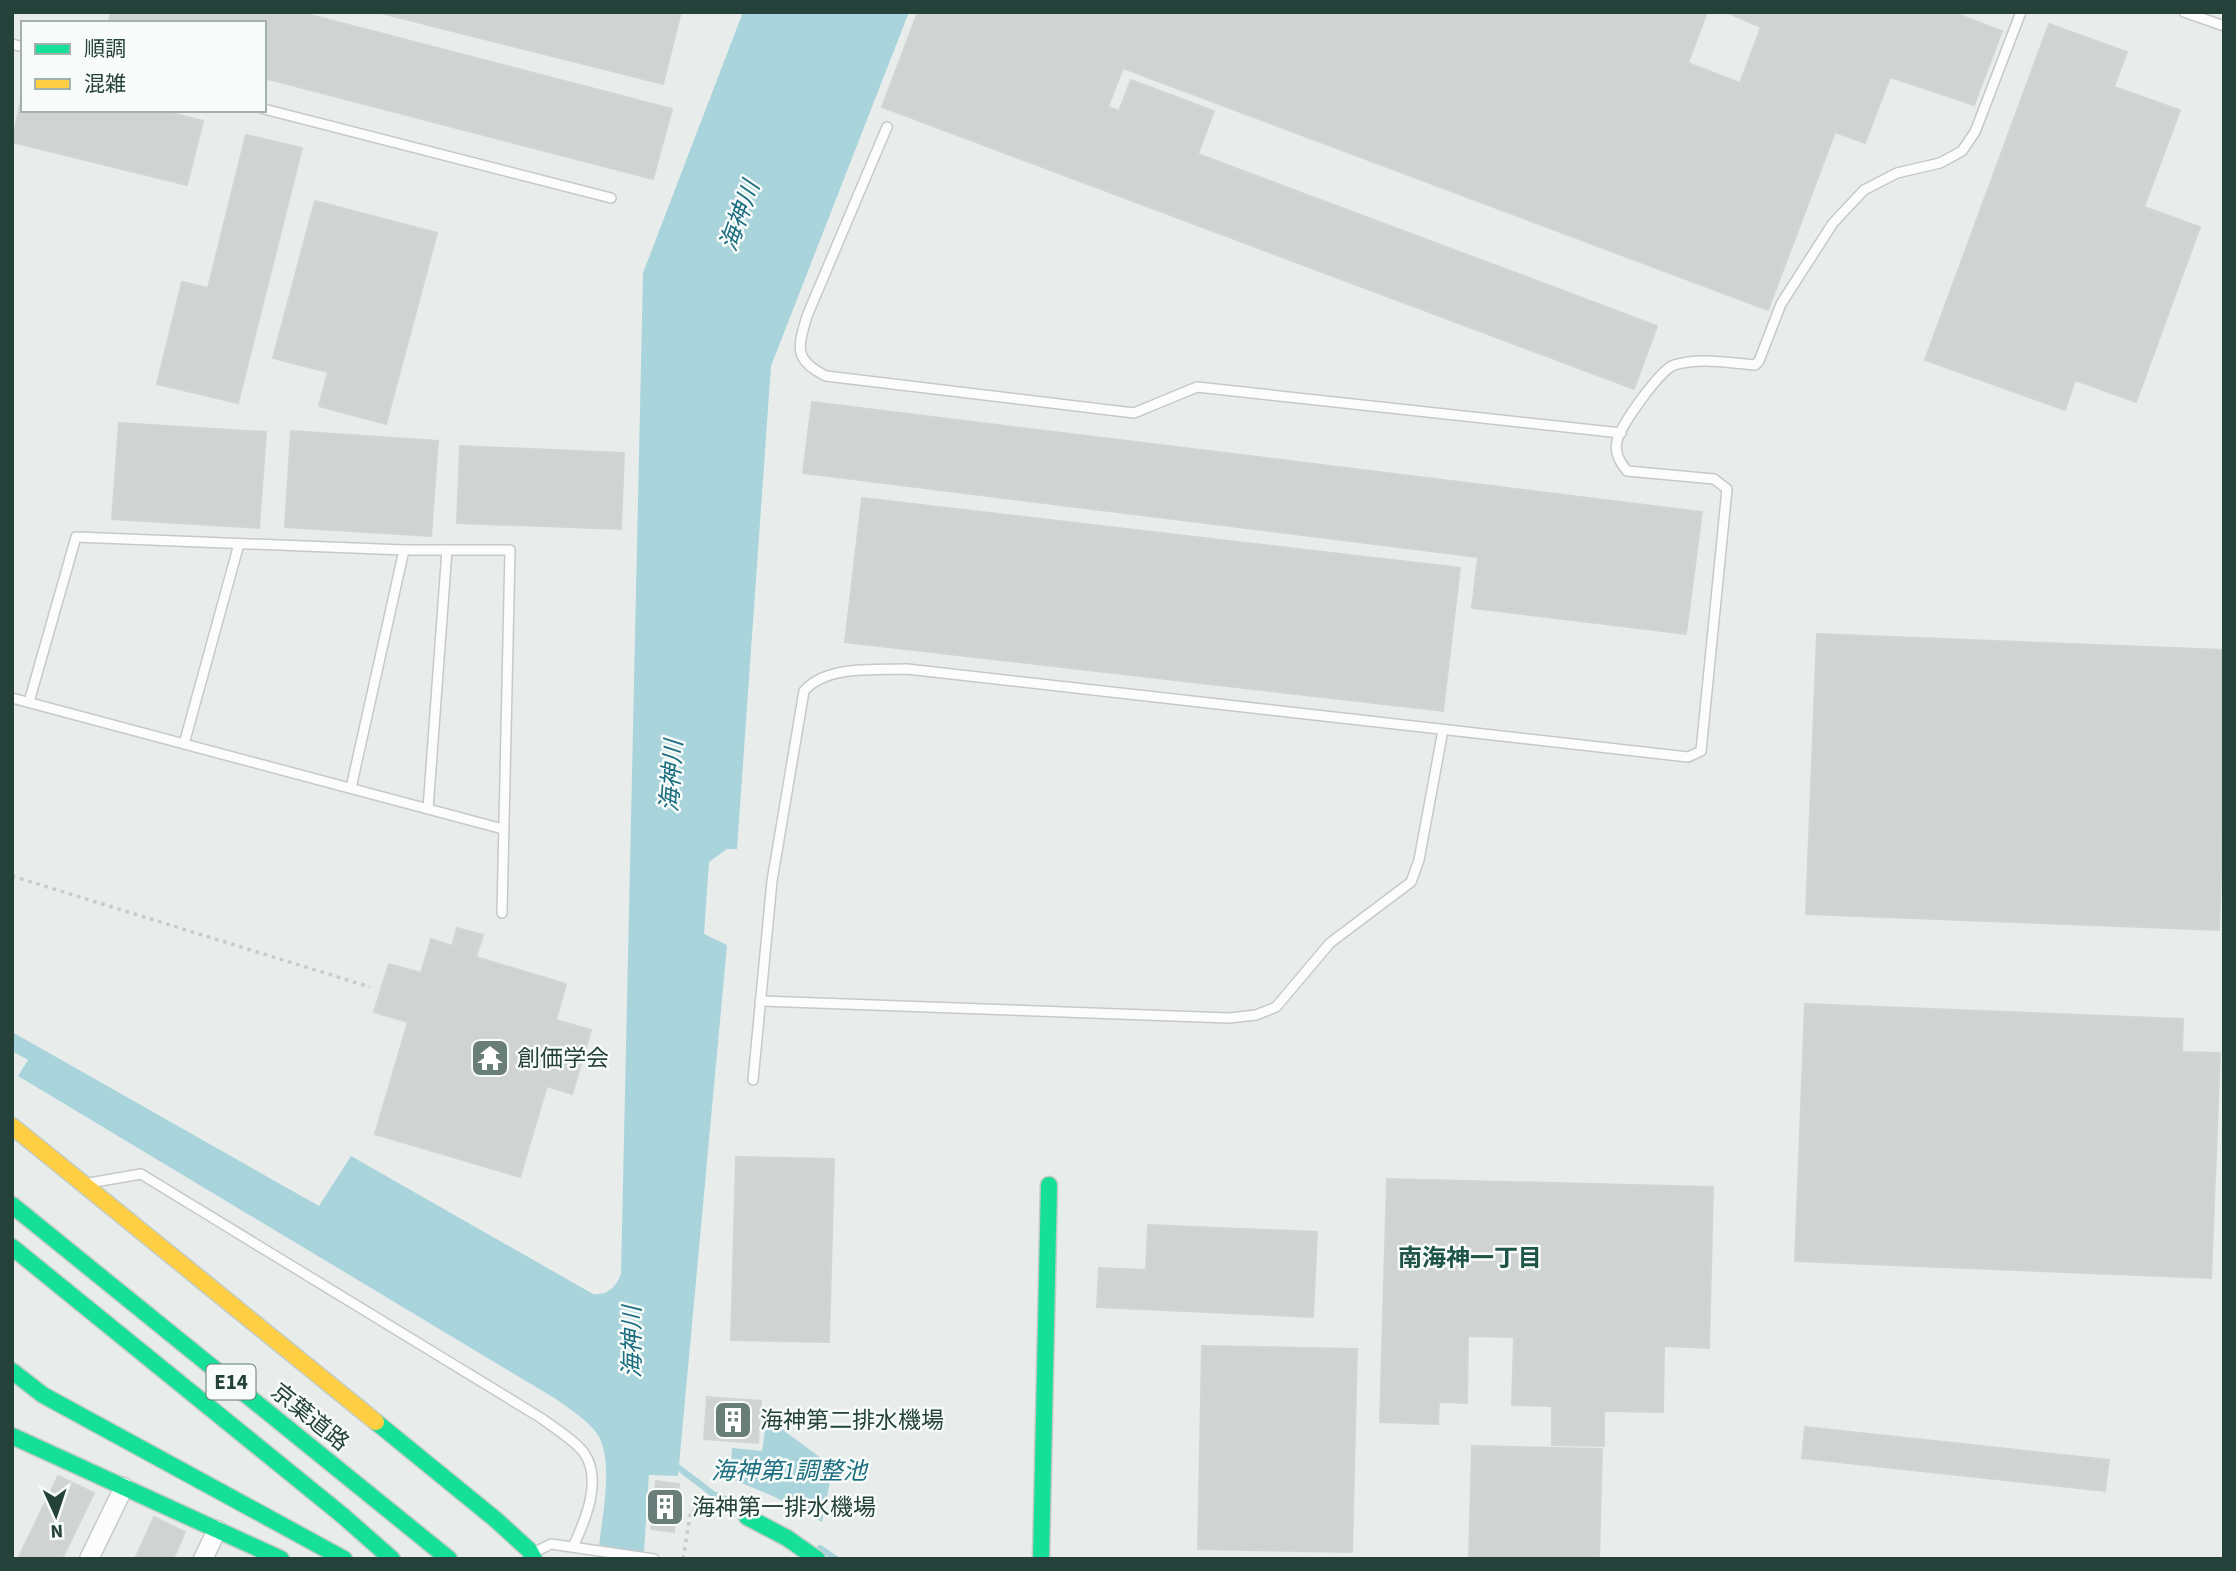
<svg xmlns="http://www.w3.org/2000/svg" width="2236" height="1571" viewBox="0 0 2236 1571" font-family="'Source Sans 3','Noto Sans JP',sans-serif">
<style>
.water{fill:#a9d4db}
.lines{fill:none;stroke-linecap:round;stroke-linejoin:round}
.stream{stroke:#a9d4db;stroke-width:6}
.building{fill:#cfd4d2;stroke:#d1d6d4;stroke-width:2}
.lane-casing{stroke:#c5cac8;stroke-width:12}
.street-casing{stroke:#c5cac8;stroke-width:21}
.fast-casing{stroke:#c3cbc8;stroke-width:19}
.slow-casing{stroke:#c3cbc8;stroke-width:19}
.path{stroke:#c3ccca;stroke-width:3.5;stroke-dasharray:3.5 5;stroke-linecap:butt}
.lane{stroke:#fcfcfc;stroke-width:9}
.street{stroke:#fcfcfc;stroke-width:18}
.fast{stroke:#16e098;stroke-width:16}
.slow{stroke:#ffcf43;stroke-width:16}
.labels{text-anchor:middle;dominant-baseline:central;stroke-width:5;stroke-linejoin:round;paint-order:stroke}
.shield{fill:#f7fbf9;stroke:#637a73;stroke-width:2}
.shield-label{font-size:21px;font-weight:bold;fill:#24423a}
.poi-label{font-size:23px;fill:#24423a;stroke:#f7fbf9;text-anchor:start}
.street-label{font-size:23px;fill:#24423a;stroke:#f7fbf9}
.water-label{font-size:24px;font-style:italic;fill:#1c6f80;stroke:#f7fbf9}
.neighbourhood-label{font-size:24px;font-weight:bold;fill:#1f5548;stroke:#f7fbf9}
</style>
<rect width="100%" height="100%" fill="#e8edeb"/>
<g class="water">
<path d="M743,12H909L771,366L737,849H727L709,862L704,934L727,945L678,1476L649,1475L644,1552L599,1547C602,1516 613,1468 600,1439C593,1423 569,1409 556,1399L18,1076L28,1060L12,1051V1032L319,1206L351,1156L593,1294C607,1296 617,1286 621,1274L643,273Z"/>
<polygon points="767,1418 833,1467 822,1522 777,1498 730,1478 732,1448 762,1451"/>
</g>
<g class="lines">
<g class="stream">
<polyline points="679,1468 713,1494 750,1509"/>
<polyline points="820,1548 836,1559"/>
</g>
</g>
<g class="building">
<polygon points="111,12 299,12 672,109 653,179 264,78 264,23 108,23"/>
<polygon points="377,12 681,12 663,84"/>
<polygon points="918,12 1707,12 1688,63 1740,83 1761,27 1726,12 1952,12 2002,31 1974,105 1890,77 1865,143 1835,132 1768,310 1123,68 1108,107 1119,111 1131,80 1214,111 1198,154 1657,326 1634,389 882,107"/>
<polygon points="2049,24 2127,52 2114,87 2180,110 2144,207 2200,227 2136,402 2075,380 2065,410 1925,360"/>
<polygon points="23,92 23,110 160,110 203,121 187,185 12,142"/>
<polygon points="246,135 302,148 238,403 157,384 182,282 208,288"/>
<polygon points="315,201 437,233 386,424 319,406 328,372 273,358"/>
<polygon points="812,402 1702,512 1686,634 1472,608 1478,557 803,473"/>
<polygon points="119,423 266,432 259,528 112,519"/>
<polygon points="291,431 438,441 431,536 285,527"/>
<polygon points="460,446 624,453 621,529 457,523"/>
<polygon points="862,498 1460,568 1443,711 845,642"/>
<polygon points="1817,634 2224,650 2224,801 2219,930 1806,914"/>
<polygon points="457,928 483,935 476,957 566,984 556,1020 591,1030 572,1094 547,1086 520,1177 375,1134 408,1022 374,1012 389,964 421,973 431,939 452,946"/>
<polygon points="1805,1004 2183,1019 2182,1052 2220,1053 2211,1278 1795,1261"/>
<polygon points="736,1157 834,1159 829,1342 731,1340"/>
<polygon points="1387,1179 1713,1187 1709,1348 1664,1346 1663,1412 1604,1411 1604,1446 1552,1445 1552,1406 1512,1405 1514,1337 1468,1336 1467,1403 1439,1402 1438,1424 1380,1422"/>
<polygon points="1148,1225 1317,1232 1313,1317 1097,1307 1099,1268 1146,1270"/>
<polygon points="1202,1346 1357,1349 1352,1552 1198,1549"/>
<polygon points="707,1397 761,1401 758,1443 704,1439"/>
<polygon points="1805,1427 2109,1460 2105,1491 1802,1458"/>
<polygon points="1472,1446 1602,1449 1599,1559 1469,1559"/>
<polygon points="58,1476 94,1493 62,1559 18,1559"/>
<polygon points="656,1481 679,1484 674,1532 651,1529"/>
<polygon points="154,1517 185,1532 173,1559 135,1559"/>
</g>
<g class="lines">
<defs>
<g id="lane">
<polyline points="2184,12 2224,26"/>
<polyline points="12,44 23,47"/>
<polyline points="264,109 611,198"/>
<path d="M887,127L807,316C798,347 793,360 826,376L1134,413L1197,387L1621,433"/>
<polyline points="404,550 510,550 502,913"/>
<polyline points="12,698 503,829"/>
<polyline points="29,702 76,537 404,550 351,788"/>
<polyline points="184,744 239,544"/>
<polyline points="428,809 447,550"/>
<polyline points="760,1001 1229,1018 1256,1015 1276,1007 1330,943 1411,882 1419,860 1443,730"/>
<path d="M753,1080L772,881L804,691C827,665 875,670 907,669L1688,757L1701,751L1727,489L1714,479L1627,471C1620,462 1614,453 1617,441C1620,426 1660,370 1674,365C1700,357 1728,363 1755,365L1759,361L1781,304L1833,223L1864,190L1897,173L1940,163L1962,151L1975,132L2021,12"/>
<path d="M89,1183L141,1174L541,1418C553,1427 576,1441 584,1453C603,1480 585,1521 573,1547"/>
<polyline points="533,1553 551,1544 654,1559"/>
</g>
<g id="street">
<polyline points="89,1559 124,1487"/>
<polyline points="203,1559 217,1530"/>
</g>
<g id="fast">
<polyline points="12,1205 449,1559"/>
<polyline points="12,1247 342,1515 392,1559"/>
<polyline points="12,1371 43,1395 344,1559"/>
<polyline points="376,1422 495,1519 529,1550 534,1559"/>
<polyline points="12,1436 281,1559"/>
<polyline points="747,1517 787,1538 817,1559"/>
<polyline points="1041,1559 1049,1185"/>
</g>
<polyline id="slow" points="12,1126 376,1422"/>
</defs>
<use href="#lane" class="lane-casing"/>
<use href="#street" class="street-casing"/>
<use href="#fast" class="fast-casing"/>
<use href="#slow" class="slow-casing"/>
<g class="path">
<polyline points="12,876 370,987"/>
<polyline points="683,1559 691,1510 724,1513"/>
</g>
<use href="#lane" class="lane"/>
<use href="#street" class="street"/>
<use href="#fast" class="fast"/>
<use href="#slow" class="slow"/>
</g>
<defs>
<symbol id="temple-square" viewBox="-11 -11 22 22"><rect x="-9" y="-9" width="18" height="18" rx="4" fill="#697e78" stroke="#f7fbf9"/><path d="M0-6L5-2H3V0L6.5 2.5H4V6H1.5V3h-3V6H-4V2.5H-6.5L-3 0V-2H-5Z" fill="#fff"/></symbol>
<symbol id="building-square" viewBox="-11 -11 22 22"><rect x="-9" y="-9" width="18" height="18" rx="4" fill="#697e78" stroke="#f7fbf9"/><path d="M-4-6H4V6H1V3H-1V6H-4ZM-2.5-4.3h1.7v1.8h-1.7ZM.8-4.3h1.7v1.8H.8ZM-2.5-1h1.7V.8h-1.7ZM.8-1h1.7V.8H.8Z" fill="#fff"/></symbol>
</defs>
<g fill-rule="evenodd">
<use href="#temple-square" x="468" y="1036" width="44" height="44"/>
<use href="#building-square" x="711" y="1398" width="44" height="44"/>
<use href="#building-square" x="643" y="1485" width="44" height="44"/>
</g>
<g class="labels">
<rect class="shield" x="206.5" y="1364.5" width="49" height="35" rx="5"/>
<g class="shield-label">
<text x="231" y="1382">E14</text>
</g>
<g class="poi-label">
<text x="517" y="1058">創価学会</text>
<text x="760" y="1420">海神第二排水機場</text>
<text x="692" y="1507">海神第一排水機場</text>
</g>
<g class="street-label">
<text transform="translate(310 1417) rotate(39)">京葉道路</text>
</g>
<g class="water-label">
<text transform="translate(740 216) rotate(-70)">海神川</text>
<text transform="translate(672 776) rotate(-86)">海神川</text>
<text transform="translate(632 1342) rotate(-90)">海神川</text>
<text x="789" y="1471">海神第1調整池</text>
</g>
<g class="neighbourhood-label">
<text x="1470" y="1258">南海神一丁目</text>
</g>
</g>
<rect width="2236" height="1571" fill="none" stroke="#24423a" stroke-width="28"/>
<rect x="21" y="21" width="245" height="91" fill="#f7fbf9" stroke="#a3b1ad" stroke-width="2"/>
<rect x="35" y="44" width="35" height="10" fill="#16e098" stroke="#a3b1ad" stroke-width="2"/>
<text x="84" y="56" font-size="21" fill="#24423a">順調</text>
<rect x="35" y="79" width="35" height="10" fill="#ffcf43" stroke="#a3b1ad" stroke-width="2"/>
<text x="84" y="91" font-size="21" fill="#24423a">混雑</text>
<g transform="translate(56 1515) rotate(177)" stroke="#f7fbf9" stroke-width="5" paint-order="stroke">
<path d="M0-5L12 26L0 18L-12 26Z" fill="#24423a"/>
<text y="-10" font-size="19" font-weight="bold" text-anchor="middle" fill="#24423a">N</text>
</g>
</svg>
